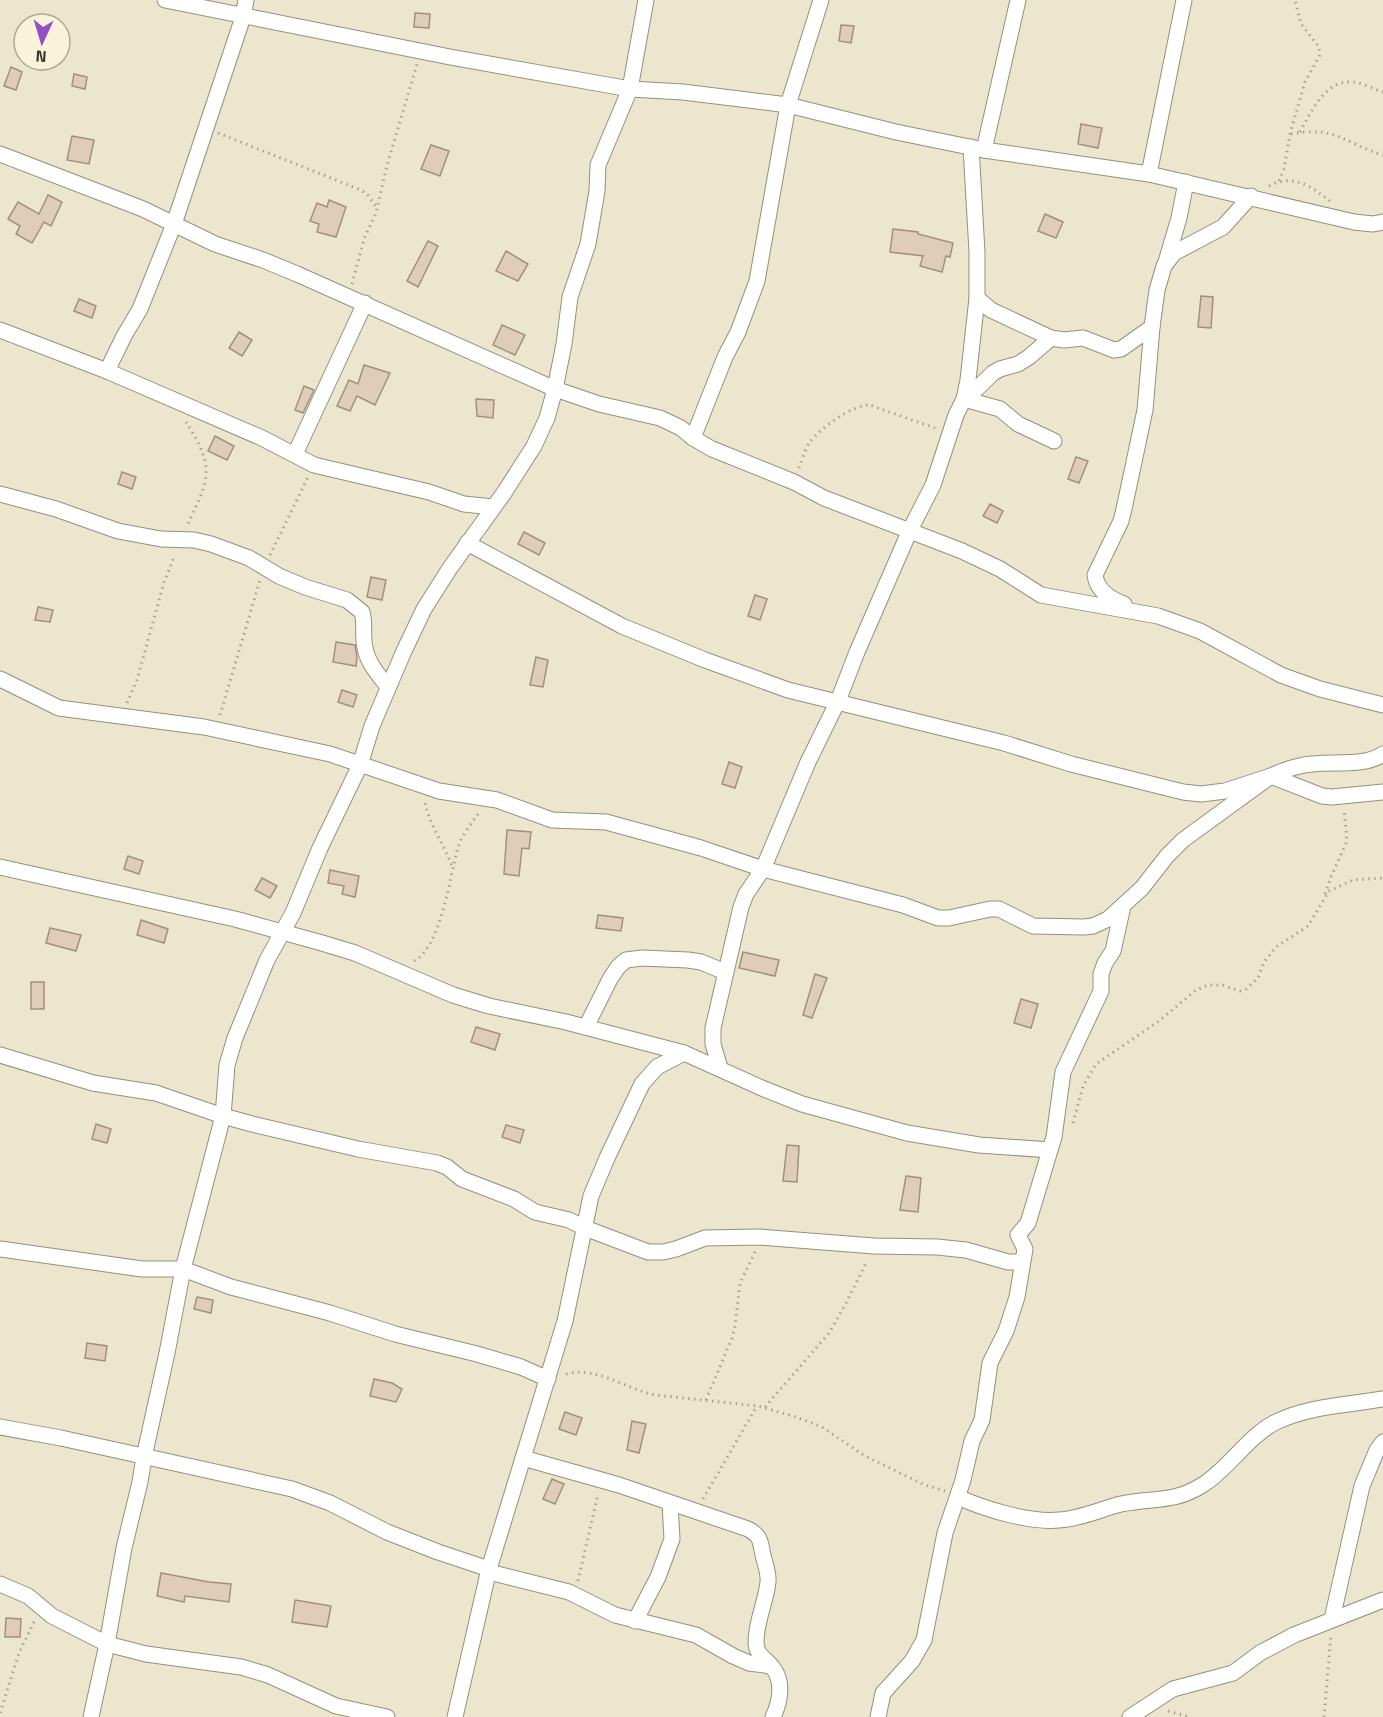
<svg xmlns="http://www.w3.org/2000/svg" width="1383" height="1717" viewBox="0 0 1383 1717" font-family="'Titillium Web',sans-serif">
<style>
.building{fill:#dfcdba;stroke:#a1907e;stroke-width:1.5}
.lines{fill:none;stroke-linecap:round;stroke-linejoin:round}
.street-casing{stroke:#95907a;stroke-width:17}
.path{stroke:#a7a390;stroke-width:3;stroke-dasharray:1.5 4.5;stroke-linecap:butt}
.street{stroke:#fff;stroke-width:15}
</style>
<rect width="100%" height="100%" fill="#ece6ce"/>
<g class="building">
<polygon points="415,13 430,14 429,28 414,27"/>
<polygon points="841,25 854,26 851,43 839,41"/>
<polygon points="11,67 22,72 16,90 4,86"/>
<polygon points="74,74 87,77 85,89 72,86"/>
<polygon points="1081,124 1102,128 1098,148 1078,144"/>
<polygon points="72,136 94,140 89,164 67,160"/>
<polygon points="431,145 449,151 440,176 421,169"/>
<polygon points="48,195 62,202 51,226 44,222 32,243 16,234 20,226 8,219 18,202 39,214"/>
<polygon points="329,200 346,207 336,237 317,232 319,224 310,221 317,203 327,207"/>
<polygon points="1045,214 1063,222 1056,238 1038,231"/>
<polygon points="893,229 918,232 918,234 953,243 950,257 946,256 942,272 920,266 923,256 890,252"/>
<polygon points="428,241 438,246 418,287 407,281"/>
<polygon points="506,251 528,264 518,281 496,271"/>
<polygon points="1201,296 1213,297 1211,328 1198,327"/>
<polygon points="79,299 96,306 92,318 74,311"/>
<polygon points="502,325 525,335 515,355 493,345"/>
<polygon points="239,332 252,340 242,356 229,348"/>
<polygon points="364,365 390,373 375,405 357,396 350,411 337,406 349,380 358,384"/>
<polygon points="304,386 314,390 303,413 295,410"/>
<polygon points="476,399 494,400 493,418 477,416"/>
<polygon points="215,436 234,446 227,460 208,451"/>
<polygon points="1076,457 1088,461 1079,483 1068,479"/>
<polygon points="122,472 136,477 132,489 118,484"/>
<polygon points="990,504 1003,511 997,523 983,516"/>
<polygon points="524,532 545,543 539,555 518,544"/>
<polygon points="371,577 386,580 382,600 367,597"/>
<polygon points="755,595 767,599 760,620 748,616"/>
<polygon points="38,607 53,610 50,622 35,620"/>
<polygon points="336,642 355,645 357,657 356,666 333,662"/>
<polygon points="536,657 548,660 543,687 530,685"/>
<polygon points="342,690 357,695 353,707 338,702"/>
<polygon points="729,762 742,767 735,788 722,784"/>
<polygon points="507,830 531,832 529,849 522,848 519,876 504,874"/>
<polygon points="128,856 143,861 139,874 124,869"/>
<polygon points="330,870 359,876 355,897 342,894 344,886 328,883"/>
<polygon points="262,878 277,886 270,898 255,890"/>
<polygon points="598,915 623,918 621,931 596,928"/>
<polygon points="141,920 168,929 164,943 137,935"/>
<polygon points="50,928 81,935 76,951 46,943"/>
<polygon points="743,952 779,960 775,976 739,968"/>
<polygon points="815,974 827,978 812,1018 803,1015"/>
<rect x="31" y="982" width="13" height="27"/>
<polygon points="1021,999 1038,1004 1031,1028 1014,1023"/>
<polygon points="476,1027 500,1034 495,1050 471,1042"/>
<polygon points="96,1124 111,1129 107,1143 92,1139"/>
<polygon points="506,1125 524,1130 520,1143 502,1137"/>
<polygon points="787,1145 799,1146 797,1182 783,1181"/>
<polygon points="906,1176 921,1178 918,1212 900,1210"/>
<polygon points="197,1297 213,1300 211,1313 194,1309"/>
<polygon points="87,1343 107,1346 105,1361 85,1358"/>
<polygon points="374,1379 392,1383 402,1389 396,1402 370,1396"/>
<polygon points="565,1412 582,1418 576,1435 559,1429"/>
<polygon points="632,1421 646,1424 639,1453 627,1450"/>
<polygon points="552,1479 564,1484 555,1504 543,1499"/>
<polygon points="161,1573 209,1582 231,1584 229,1602 185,1596 184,1602 157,1596"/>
<polygon points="295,1600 331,1606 327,1627 292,1622"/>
<polygon points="6,1618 21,1619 20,1637 5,1637"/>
</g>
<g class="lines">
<defs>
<g id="street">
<polyline points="165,0 450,57 630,89 683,92 788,105 896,132 984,150 1149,174 1354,222 1373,224 1383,222"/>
<polyline points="646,0 630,89 598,165 597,191 588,244 570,297 564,344 555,389 599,404 660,418 681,428 693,438 712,449 794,482 824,498 962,551 1000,569 1041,595 1158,616 1200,631 1281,675 1320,689 1383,705"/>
<polyline points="984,150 1018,0"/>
<polyline points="0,154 143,209 215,244 263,260 297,274 555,389 547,418 534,446 504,493 450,568 424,609 404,651 372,726 360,765 320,848 293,913 267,960 235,1038 227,1065 223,1116 183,1269 167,1353 144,1457 140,1482 124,1548 107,1644 91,1717"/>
<polyline points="1149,174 1184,0"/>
<polyline points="1166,262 1179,218 1186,182"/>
<polyline points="977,298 991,310 1051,338 1064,340 1083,338 1114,350 1121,349 1152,327"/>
<polyline points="0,330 107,371 262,438 314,465 429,492 464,504 493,507"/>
<polyline points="107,371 124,336 140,309 174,224 243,17 246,0"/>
<polyline points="964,399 1000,409 1018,424 1054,441"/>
<polyline points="966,399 993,373 1000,369 1018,364 1029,357 1051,338"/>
<polyline points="693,438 725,357 738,332 757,281 788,105 821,0"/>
<polyline points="295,454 365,303"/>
<path d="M0,494L56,509L118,531L161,539L194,540L211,544L249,558L279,576L305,587L347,600L362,612C365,622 363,631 364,641C365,660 377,673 388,687"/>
<polyline points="467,543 622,626 705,660 788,690 1004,743 1071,764 1183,792 1201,794 1225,791 1271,776 1322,796 1332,797 1383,792"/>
<path d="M1124,604C1110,599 1097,591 1095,575L1121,521L1124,509L1145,410L1152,327L1157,290L1164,266L1174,253L1223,227L1251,196"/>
<path d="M0,679L59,708L204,727L330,754L439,791L497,800L552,820L606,822L701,848L763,869L903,905L938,918H949L990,909H999L1033,926L1084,927L1093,926L1108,919L1142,888L1167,856L1183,840L1271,776C1284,770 1298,765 1312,764C1335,761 1364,767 1383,754"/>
<polyline points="0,867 235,919 322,943 355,953 453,995 489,1006 566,1022 684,1053 764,1089 802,1104 907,1133 979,1145 1050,1150"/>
<polyline points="586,1027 610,979 618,967 626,960 642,958 688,960 701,962 725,972"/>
<polyline points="0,1055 93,1083 156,1093 223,1116 252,1124 358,1149 437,1163 447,1167 462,1179 514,1199 535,1212 569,1220 585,1228 648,1252 663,1252 676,1249 705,1238 760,1237 874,1246 937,1247 966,1250 1008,1262 1022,1262"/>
<polyline points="720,1068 713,1044 713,1028 741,907 746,894 763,869 808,762 838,701 857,652 910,530 933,485 956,415 964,399 968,380 977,298 977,252 971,147"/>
<polyline points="0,1249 142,1269 183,1269 231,1287 330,1313 395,1334 477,1354 521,1367 548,1379"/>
<polyline points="0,1427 61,1438 292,1489 330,1503 387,1532 438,1552 489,1569"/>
<path d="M523,1458L619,1485L748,1529C761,1536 760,1541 763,1555C765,1564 769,1573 768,1582C766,1602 756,1621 756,1642C756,1656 766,1658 773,1668C784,1682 780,1702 773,1717"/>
<path d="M958,1497C984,1509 1030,1523 1059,1520C1080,1519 1101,1509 1121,1504C1154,1497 1173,1504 1204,1484C1230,1467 1248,1436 1276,1422C1309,1406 1348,1405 1383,1399"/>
<polyline points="489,1572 569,1592 615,1615 696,1635 733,1656 749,1663 771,1666"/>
<polyline points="0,1584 28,1596 52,1616 107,1644 146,1654 241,1667 268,1675 336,1706 387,1717"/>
<polyline points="1332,1619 1362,1486 1377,1450 1383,1442"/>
<polyline points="635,1621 658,1577 672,1539 670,1503"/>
<polyline points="455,1717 489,1569 565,1321 591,1196 607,1158 642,1084 657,1067 684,1053"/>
<polyline points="878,1717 883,1693 912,1661 924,1640 945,1533 963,1480 972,1441 982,1420 990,1363 1006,1331 1017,1297 1025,1249 1018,1235 1028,1223 1054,1137 1063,1072 1101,991 1101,974 1105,963 1113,951 1123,906"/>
<polyline points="1130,1717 1173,1689 1233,1673 1260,1653 1294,1635 1383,1600"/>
</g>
</defs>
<use href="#street" class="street-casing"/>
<g class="path">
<path d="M1300,132C1310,114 1323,84 1347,82C1358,80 1373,89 1383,92"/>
<polyline points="218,133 361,190 367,194 377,208"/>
<path d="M1291,134C1336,125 1345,144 1383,155"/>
<polyline points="1279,181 1284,169 1290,134 1305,82 1320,55 1319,47 1301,24 1295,0"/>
<path d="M1269,186C1291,173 1311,186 1330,201"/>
<polyline points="352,284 364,239 376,213 387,165 417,64"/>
<path d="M186,422C195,436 208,457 206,475C205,491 194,509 188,524"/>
<path d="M799,468C802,460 805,449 810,442C820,428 854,404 870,405L935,428"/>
<polyline points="270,555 308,477"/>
<polyline points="127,703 137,680 164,582 175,555"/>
<polyline points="220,715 260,580"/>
<path d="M425,803C430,826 444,845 453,868"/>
<polyline points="1325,894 1331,877 1347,841 1344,809"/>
<path d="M414,961C441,947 450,876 458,847C462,834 473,822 480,811"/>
<polyline points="1073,1123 1083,1086 1096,1064 1159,1021 1196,990 1208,985 1222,985 1240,991 1246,989 1258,978 1264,962 1276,947 1308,926 1329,891 1353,880 1383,878"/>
<path d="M566,1374C597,1366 626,1389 655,1395L758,1406L796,1417L822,1427L865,1456L925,1485L945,1491"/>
<polyline points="706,1400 732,1338 735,1326 740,1283 756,1250"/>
<polyline points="765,1407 829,1333 845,1305 867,1261"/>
<polyline points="703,1499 757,1406"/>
<polyline points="578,1581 598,1494"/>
<polyline points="1168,1711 1190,1717"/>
<polyline points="0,1713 19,1653 35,1620"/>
<polyline points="1324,1717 1331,1635"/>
</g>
<use href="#street" class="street"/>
</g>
<g transform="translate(42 42) rotate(184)"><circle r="28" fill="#f9f3db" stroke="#ada996" stroke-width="1.5"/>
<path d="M0-4.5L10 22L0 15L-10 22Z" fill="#934fc3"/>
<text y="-9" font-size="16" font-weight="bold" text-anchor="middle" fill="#3b392f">N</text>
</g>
</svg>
